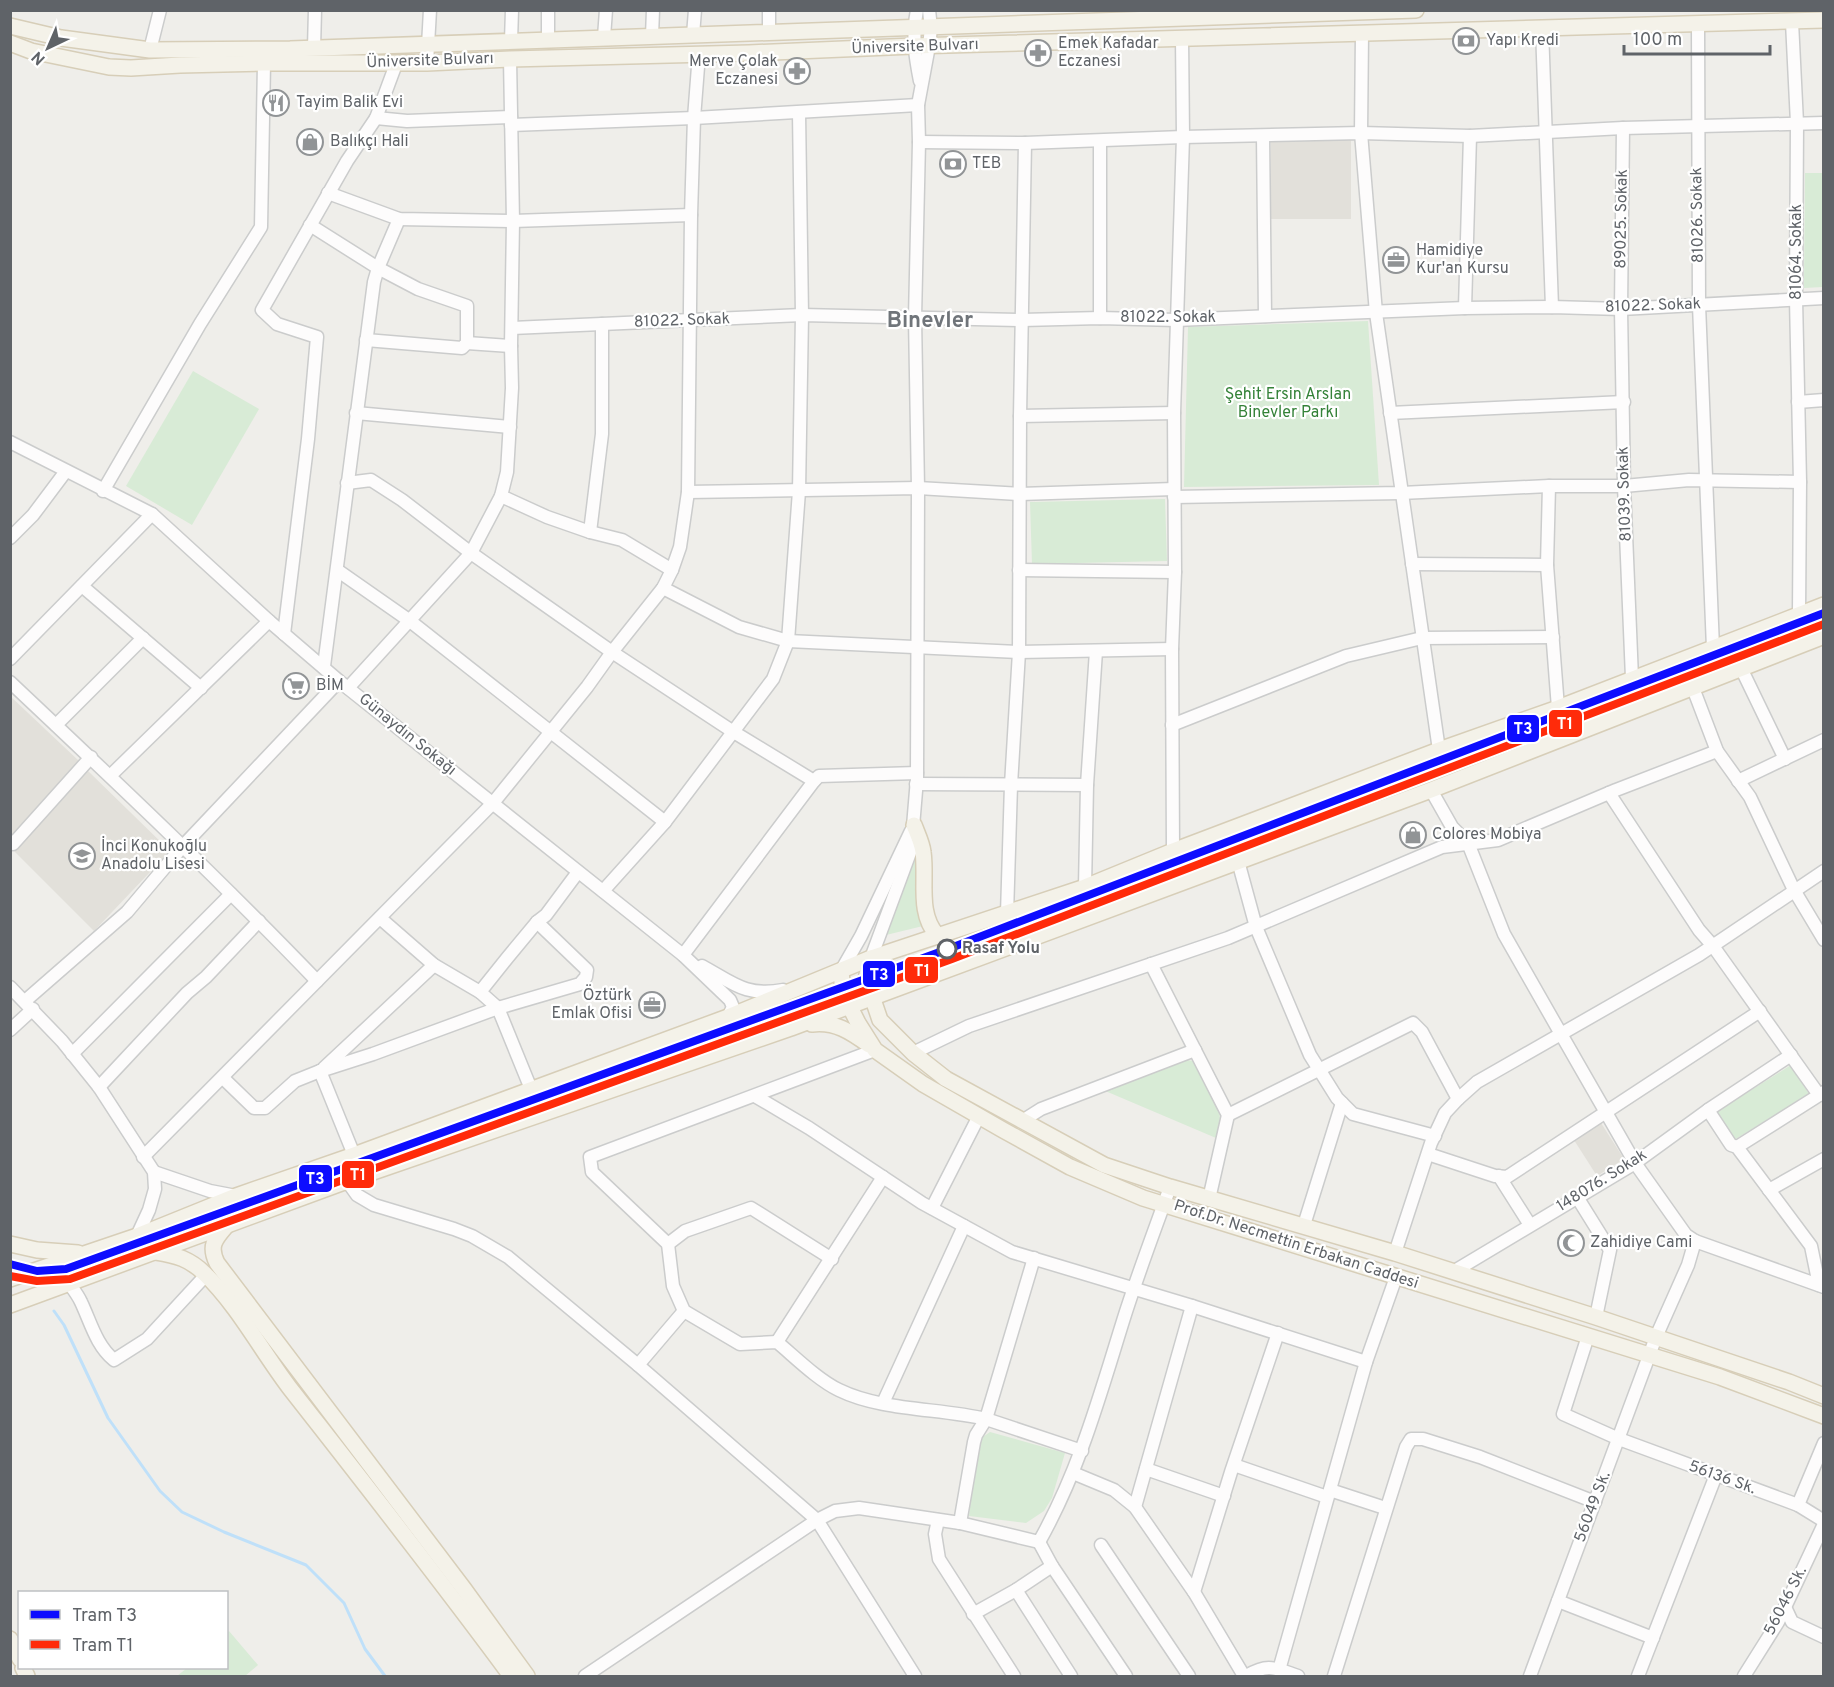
<svg xmlns="http://www.w3.org/2000/svg" width="1834" height="1687" viewBox="0 0 1834 1687" font-family="Overpass,sans-serif">
<style>
.education{fill:#e2e0da}
.green{fill:#d8ebd6}
.lines{fill:none;stroke-linecap:round;stroke-linejoin:round}
.stream{stroke:#bfe0f9;stroke-width:3}
.minor-casing{stroke:#cbcccc;stroke-width:15}
.major-casing{stroke:#d7ceb8;stroke-width:18}
.minor{stroke:#fdfcfc;stroke-width:12}
.major{stroke:#f4f2e9;stroke-width:15}
.tram-1-casing{stroke:#fff;stroke-width:12}
.tram-2-casing{stroke:#fff;stroke-width:12}
.tram-1{stroke:#0d0dff;stroke-width:8}
.tram-2{stroke:#ff2b0a;stroke-width:8}
.stop-dot{fill:#fff;stroke:#5f6368;stroke-width:3}
.labels{text-anchor:middle;dominant-baseline:central;stroke-width:4.5;stroke-linejoin:round;paint-order:stroke}
.poi-label{font-size:16px;fill:#5f6368;stroke:#fff;text-anchor:start}
.street-label{font-size:16px;fill:#5f6368;stroke:#fff}
.park-label{font-size:16px;fill:#348238;stroke:#fff}
.stop-label{font-size:16px;font-weight:bold;fill:#5f6368;stroke:#fff;text-anchor:start}
.district-label{font-size:22px;font-weight:bold;fill:#70757a;stroke:#fff}
.line-badge{stroke:#fff;stroke-width:2}
.badge-label{font-size:16px;text-anchor:middle;font-weight:bold;fill:#fff}
</style>
<rect width="100%" height="100%" fill="#efeeea"/>
<g class="education">
<rect x="1271" y="139" width="80" height="80"/>
<polygon points="10,696 79,761 12,836 10,834"/>
<polygon points="87,770 170,851 94,931 14,851"/>
<polygon points="1601,1123 1624,1159 1597,1176 1574,1140"/>
</g>
<g class="green">
<polygon points="1805,173 1823,173 1823,287 1804,288"/>
<polygon points="1368,321 1379,485 1184,487 1188,327"/>
<polygon points="193,371 259,409 192,525 126,486"/>
<polygon points="1165,499 1167,561 1032,564 1030,502"/>
<polygon points="918,847 923,926 886,935 886,934"/>
<path d="M1186,1060L1195,1061C1208,1086 1229,1111 1216,1138L1103,1090Z"/>
<polygon points="1791,1065 1809,1094 1734,1140 1716,1112"/>
<polygon points="990,1432 1065,1453 1052,1498 1044,1511 1026,1523 969,1516 977,1441"/>
<polygon points="229,1631 258,1665 245,1676 177,1676 187,1668 226,1668 227,1633"/>
</g>
<g class="lines">
<polyline class="stream" points="54,1311 64,1325 108,1418 160,1491 182,1512 224,1532 306,1565 344,1603 365,1649 385,1676"/>
<defs>
<g id="minor">
<polyline points="548,10 548,39"/>
<path d="M917,10C912,36 915,56 920,81"/>
<polyline points="1792,22 1797,123 1796,299 1800,482 1799,614"/>
<polyline points="1698,24 1699,305 1713,648"/>
<polyline points="1542,29 1552,307"/>
<polyline points="769,32 769,10"/>
<polyline points="1362,33 1361,133 1376,313 1439,750"/>
<polyline points="693,35 695,10"/>
<polyline points="652,36 653,10"/>
<polyline points="604,37 606,10"/>
<polyline points="511,41 512,10"/>
<polyline points="314,48 315,10"/>
<polyline points="150,50 160,10"/>
<polyline points="427,63 430,10"/>
<polyline points="376,118 407,121 511,117"/>
<polyline points="511,125 694,118 918,105"/>
<polyline points="1623,128 1621,309 1624,486 1632,678"/>
<polyline points="1263,136 1265,316"/>
<polyline points="1100,141 1100,318"/>
<polyline points="919,142 1025,143 1183,137 1361,133 1470,136 1623,128 1824,123"/>
<polyline points="328,193 399,219 513,221 691,215"/>
<polyline points="310,225 378,268 418,289 467,306 467,343"/>
<polyline points="1465,308 1470,136"/>
<polyline points="512,328 802,315 1022,320 1100,318 1176,320 1465,308 1552,307 1621,309 1824,298"/>
<polyline points="366,340 462,348 467,343 511,346"/>
<polyline points="1798,402 1824,400"/>
<polyline points="356,413 510,427"/>
<polyline points="1390,413 1624,402"/>
<polyline points="1020,416 1174,413"/>
<polyline points="10,442 152,514 269,621 339,681 683,955 730,1000 733,1007 728,1017"/>
<polyline points="347,483 371,480 402,500 471,553 612,652 732,731 814,781 683,955"/>
<polyline points="1549,486 1547,565 1558,708"/>
<polyline points="103,491 200,324 261,227 264,63"/>
<polyline points="688,492 918,488 1020,494 1174,489"/>
<polyline points="501,496 547,517 590,532 622,540 672,570"/>
<polyline points="1174,497 1401,493 1549,486 1624,486 1689,480 1800,482"/>
<polyline points="590,532 602,434 602,324"/>
<polyline points="10,538 33,515 66,471"/>
<polyline points="1412,564 1547,565"/>
<polyline points="337,570 410,621 665,822"/>
<polyline points="1019,570 1175,572"/>
<polyline points="82,586 201,688"/>
<polyline points="663,588 739,627 788,641 1019,652 1172,649"/>
<polyline points="284,634 308,439 317,337 277,324 262,310 347,161 376,118 396,64"/>
<polyline points="10,659 152,514"/>
<polyline points="324,666 374,282 378,268 399,219"/>
<polyline points="1741,668 1785,759"/>
<path d="M10,682C114,780 218,878 317,981"/>
<polyline points="348,688 471,553 501,496 507,472 512,388 511,346 513,221 510,59"/>
<polyline points="1693,688 1717,751 1750,797 1794,890 1824,940"/>
<polyline points="56,725 143,638"/>
<polyline points="1172,725 1346,656 1422,638 1553,637"/>
<polyline points="111,775 269,621"/>
<polyline points="814,781 819,776 917,773"/>
<polyline points="1738,781 1824,740"/>
<polyline points="916,784 1087,785"/>
<polyline points="1431,790 1452,827 1468,843 1504,934 1561,1034 1635,1163 1686,1235 1695,1241 1688,1265 1656,1337 1530,1676"/>
<polyline points="1609,793 1699,930 1713,946 1819,1095"/>
<polyline points="10,841 13,844 91,757"/>
<polyline points="1173,851 1172,649 1175,572 1174,413 1183,137 1182,38"/>
<polyline points="1238,861 1256,927 1310,1055 1337,1098 1353,1114 1435,1136"/>
<polyline points="1085,887 1087,785 1096,651"/>
<polyline points="603,891 665,822 773,679 788,641 799,491 802,315 799,113"/>
<polyline points="1007,914 1011,785 1019,652 1020,416 1025,143"/>
<polyline points="380,918 434,965 480,992"/>
<polyline points="871,958 911,850 917,779 918,488 915,318 919,142 918,105 929,46 931,28 929,10"/>
<polyline points="1151,964 1228,1115 1209,1199"/>
<path d="M702,966C733,983 746,997 783,990"/>
<polyline points="841,971 861,936 911,831"/>
<polyline points="10,987 62,1041 99,1087 154,1172 155,1189 149,1210 137,1236"/>
<polyline points="25,1001 127,912 182,847 339,681"/>
<polyline points="10,1030 33,1009"/>
<path d="M875,1050L590,1157L592,1172L668,1244L673,1286L684,1311L740,1344L777,1342C795,1357 818,1380 839,1390C882,1411 939,1408 986,1419L1034,1258"/>
<polyline points="913,1053 969,1026 1228,938 1442,847 1498,840 1616,790 1717,751"/>
<polyline points="72,1054 231,894"/>
<polyline points="324,1068 434,965"/>
<polyline points="320,1071 373,1054 498,1008 580,984 586,977 587,970 537,922"/>
<polyline points="223,1078 254,1108 265,1108 295,1081 320,1071 354,1155"/>
<polyline points="99,1087 187,993 206,977 259,921"/>
<polyline points="531,1089 498,1008 480,992 508,957 537,922 546,915 578,872"/>
<polyline points="755,1096 809,1128 922,1203 1012,1252 1192,1306 1366,1362"/>
<polyline points="1708,1110 1791,1055"/>
<polyline points="1228,1115 1413,1023 1422,1032 1458,1099"/>
<polyline points="1022,1121 1041,1109 1195,1050"/>
<polyline points="1737,1147 1824,1092"/>
<polyline points="1428,1154 1495,1176 1507,1177 1760,1011"/>
<polyline points="143,1157 493,803 587,687 612,652 663,588 672,570 680,547 688,492 691,215 694,118 699,54"/>
<polyline points="154,1172 210,1191 236,1196"/>
<polyline points="1499,1176 1530,1225"/>
<path d="M347,1181L357,1195L374,1205L454,1229L472,1236L508,1257L638,1365L817,1520L835,1511L859,1508L960,1523L1039,1542C1079,1471 1099,1398 1123,1321C1137,1276 1154,1232 1170,1187"/>
<polyline points="1769,1190 1824,1159"/>
<polyline points="1577,1197 1610,1250 1596,1317"/>
<polyline points="932,1208 979,1116"/>
<polyline points="1304,1225 1342,1103"/>
<polyline points="1695,1241 1824,1287"/>
<polyline points="668,1244 685,1231 751,1208 832,1259"/>
<polyline points="1395,1253 1431,1143 1445,1113 1458,1099 1477,1082 1699,955 1824,871"/>
<polyline points="1453,1272 1635,1163 1708,1110 1731,1145 1737,1147 1811,1246 1819,1285"/>
<path d="M68,1282C73,1289 78,1295 81,1302C91,1323 96,1345 114,1360L147,1339L206,1275"/>
<polyline points="1588,1336 1563,1414 1619,1439 1798,1505 1824,1521"/>
<polyline points="777,1342 883,1177"/>
<polyline points="638,1365 684,1311"/>
<polyline points="883,1403 964,1226"/>
<polyline points="1234,1465 1327,1497"/>
<polyline points="1146,1469 1224,1496"/>
<polyline points="1073,1473 1114,1490 1135,1507 1194,1592 1244,1676"/>
<polyline points="1330,1490 1385,1508"/>
<polyline points="1798,1505 1824,1443"/>
<polyline points="1135,1507 1192,1306"/>
<polyline points="938,1520 935,1534 939,1559 1014,1676"/>
<polyline points="960,1523 974,1442 976,1435 986,1419 1082,1451"/>
<polyline points="1039,1542 1052,1566 1126,1676"/>
<polyline points="1101,1545 1189,1676"/>
<polyline points="1016,1590 1071,1676"/>
<polyline points="1194,1592 1231,1472 1278,1333"/>
<polyline points="1558,1601 1653,1638"/>
<polyline points="1785,1607 1792,1622 1824,1637"/>
<polyline points="973,1614 1016,1590 1052,1566"/>
<polyline points="1279,1670 1366,1362 1396,1277"/>
<polyline points="585,1676 817,1520 915,1676"/>
<path d="M1246,1676C1269,1663 1274,1668 1298,1676"/>
<polyline points="1334,1676 1406,1447 1411,1439 1423,1439 1480,1457 1595,1502"/>
<polyline points="1638,1676 1716,1475"/>
<polyline points="1744,1676 1778,1622 1824,1524"/>
</g>
<g id="major">
<polyline points="10,26 61,38 150,50 290,49 1416,10"/>
<polyline points="10,43 31,51 109,67 131,68 180,65 264,63 427,63 510,59 749,53 913,46 1824,20"/>
<path d="M914,825C917,833 922,843 923,852C927,879 917,913 937,935"/>
<polyline points="871,958 866,979 880,1020 913,1053 946,1079 1104,1165 1170,1187 1395,1253 1596,1317 1789,1382 1824,1396"/>
<polyline points="841,971 843,993 858,1023 875,1050 923,1084 1003,1130 1070,1167 1143,1198 1720,1377 1824,1416"/>
<path d="M812,1024C835,1021 851,1032 869,1045"/>
<path d="M227,1225C216,1238 208,1245 217,1263L464,1589L527,1676"/>
<polyline points="10,1244 37,1250 78,1253"/>
<path d="M156,1252C176,1255 190,1259 205,1274C238,1306 261,1350 289,1387C364,1483 439,1578 511,1676"/>
<polyline points="10,1279 137,1236 236,1196 354,1155 728,1017 871,958 1085,887 1173,851 1439,750 1558,708 1824,605"/>
<polyline points="10,1305 347,1181 791,1028 871,998 1431,790 1824,636"/>
<polyline points="10,1639 20,1659"/>
<polyline points="23,1668 27,1676"/>
</g>
</defs>
<use href="#minor" class="minor-casing"/>
<use href="#major" class="major-casing"/>
<use href="#minor" class="minor"/>
<use href="#major" class="major"/>
<defs>
<polyline id="tram-1" points="10,1264 37,1271 66,1269 948,949 1824,613"/>
<polyline id="tram-2" points="10,1276 37,1281 70,1279 952,959 1824,624"/>
</defs>
<use href="#tram-1" class="tram-1-casing"/>
<use href="#tram-2" class="tram-2-casing"/>
<use href="#tram-1" class="tram-1"/>
<use href="#tram-2" class="tram-2"/>
</g>
<defs>
<symbol id="bank-ring" viewBox="-11 -11 22 22"><circle r="9.5" fill="#fff" stroke="#919496" stroke-width="1.5"/><path d="M-6-4H6V4H-6ZM0-2.3a2.3 2.3 0 1 0 0 4.6a2.3 2.3 0 1 0 0-4.6Z" fill="#919496"/></symbol>
<symbol id="pharmacy-ring" viewBox="-11 -11 22 22"><circle r="9.5" fill="#fff" stroke="#919496" stroke-width="1.5"/><path d="M-2-6h4v4h4v4h-4v4h-4v-4h-4v-4h4Z" fill="#919496"/></symbol>
<symbol id="restaurant-ring" viewBox="-11 -11 22 22"><circle r="9.5" fill="#fff" stroke="#919496" stroke-width="1.5"/><path d="M-5-6h1v4h1v-4h1v4h1v-4h1v5L-1.5 .5V6h-2V.5L-5-1ZM5-6V6H3V1.5H1.5Q1.5-4 5-6Z" fill="#919496"/></symbol>
<symbol id="shop-ring" viewBox="-11 -11 22 22"><circle r="9.5" fill="#fff" stroke="#919496" stroke-width="1.5"/><path d="M-5-2.5h2.3a2.7 3.5 0 0 1 5.4 0H5L5.5 6h-11ZM-1.5-2.5h3a1.5 2.3 0 0 0-3 0Z" fill="#919496"/></symbol>
<symbol id="office-ring" viewBox="-11 -11 22 22"><circle r="9.5" fill="#fff" stroke="#919496" stroke-width="1.5"/><path d="M-6-3h4V-5.5h4V-3h4V5H-6ZM-1-4.5V-3h2v-1.5ZM-6 0V1H6V0Z" fill="#919496"/></symbol>
<symbol id="supermarket-ring" viewBox="-11 -11 22 22"><circle r="9.5" fill="#fff" stroke="#919496" stroke-width="1.5"/><path d="M-6-5.5h2.5l.6 2H6L4.5 2H-2.5L-4.4-4H-6ZM-1.5 3.2a1.3 1.3 0 1 0 .1 0ZM3 3.2a1.3 1.3 0 1 0 .1 0Z" fill="#919496"/></symbol>
<symbol id="school-ring" viewBox="-11 -11 22 22"><circle r="9.5" fill="#fff" stroke="#919496" stroke-width="1.5"/><path d="M0-5L7-2L0 1L-7-2ZM-4 1L0 2.5L4 1V4Q0 6-4 4Z" fill="#919496"/></symbol>
<symbol id="mosque-ring" viewBox="-11 -11 22 22"><circle r="9.5" fill="#fff" stroke="#919496" stroke-width="1.5"/><path d="M3.5-4.9A6 6 0 1 0 3.5 4.9A5 5 0 1 1 3.5-4.9Z" fill="#919496"/></symbol>
</defs>
<g fill-rule="evenodd">
<use href="#bank-ring" x="1451" y="26" width="30" height="30"/>
<use href="#pharmacy-ring" x="1023" y="38" width="30" height="30"/>
<use href="#pharmacy-ring" x="782" y="56" width="30" height="30"/>
<use href="#restaurant-ring" x="261" y="88" width="30" height="30"/>
<use href="#shop-ring" x="295" y="127" width="30" height="30"/>
<use href="#bank-ring" x="938" y="149" width="30" height="30"/>
<use href="#office-ring" x="1381" y="245" width="30" height="30"/>
<use href="#supermarket-ring" x="281" y="671" width="30" height="30"/>
<use href="#shop-ring" x="1398" y="820" width="30" height="30"/>
<use href="#school-ring" x="67" y="841" width="30" height="30"/>
<use href="#office-ring" x="637" y="990" width="30" height="30"/>
<use href="#mosque-ring" x="1556" y="1228" width="30" height="30"/>
</g>
<circle class="stop-dot" cx="947" cy="949" r="9"/>
<g class="labels">
<g class="poi-label">
<text x="1486" y="41">Yapı Kredi</text>
<text x="1058" y="44">Emek Kafadar<tspan x="1058" dy="18">Eczanesi</tspan></text>
<text x="778" y="62" text-anchor="end">Merve Çolak<tspan x="778" dy="18">Eczanesi</tspan></text>
<text x="296" y="103">Tayim Balik Evi</text>
<text x="330" y="142">Balıkçı Hali</text>
<text x="972" y="164">TEB</text>
<text x="1416" y="251">Hamidiye<tspan x="1416" dy="18">Kur'an Kursu</tspan></text>
<text x="316" y="686">BİM</text>
<text x="1432" y="835">Colores Mobiya</text>
<text x="101" y="847">İnci Konukoğlu<tspan x="101" dy="18">Anadolu Lisesi</tspan></text>
<text x="632" y="996" text-anchor="end">Öztürk<tspan x="632" dy="18">Emlak Ofisi</tspan></text>
<text x="1590" y="1243">Zahidiye Cami</text>
</g>
<g class="street-label">
<text transform="translate(915 47) rotate(-2)">Üniversite Bulvarı</text>
<text transform="translate(430 61) rotate(-2)">Üniversite Bulvarı</text>
<text transform="translate(1698 215) rotate(-91)">81026. Sokak</text>
<text transform="translate(1622 219) rotate(-89)">89025. Sokak</text>
<text transform="translate(1797 252) rotate(-90)">81064. Sokak</text>
<text transform="translate(1653 306) rotate(-2)">81022. Sokak</text>
<text x="1168" y="318">81022. Sokak</text>
<text transform="translate(682 321) rotate(-2)">81022. Sokak</text>
<text transform="translate(1625 494) rotate(-92)">81039. Sokak</text>
<text transform="translate(407 735) rotate(39)">Günaydın Sokağı</text>
<text transform="translate(1602 1181) rotate(-32)">148076. Sokak</text>
<text transform="translate(1296 1245) rotate(18)">Prof.Dr. Necmettin Erbakan Caddesi</text>
<text transform="translate(1722 1478) rotate(20)">56136 Sk.</text>
<text transform="translate(1593 1507) rotate(-69)">56049 Sk.</text>
<text transform="translate(1786 1601) rotate(-63)">56046 Sk.</text>
</g>
<g class="park-label">
<text x="1288" y="395">Şehit Ersin Arslan<tspan x="1288" dy="18">Binevler Parkı</tspan></text>
</g>
<g class="stop-label">
<text x="962" y="949">Rasaf Yolu</text>
</g>
<g class="district-label">
<text x="930" y="321">Binevler</text>
</g>
</g>
<g class="line-badge">
<rect x="1548" y="709" width="35" height="29" rx="6" fill="#ff2b0a"/>
<rect x="1506" y="714" width="34" height="29" rx="6" fill="#0d0dff"/>
<rect x="904" y="956" width="35" height="28" rx="6" fill="#ff2b0a"/>
<rect x="862" y="960" width="34" height="28" rx="6" fill="#0d0dff"/>
<rect x="341" y="1160" width="34" height="29" rx="6" fill="#ff2b0a"/>
<rect x="298" y="1164" width="35" height="29" rx="6" fill="#0d0dff"/>
</g>
<g class="badge-label">
<text x="1565" y="729">T1</text>
<text x="1523" y="734">T3</text>
<text x="922" y="976">T1</text>
<text x="879" y="980">T3</text>
<text x="358" y="1180">T1</text>
<text x="315" y="1184">T3</text>
</g>
<rect width="1834" height="1687" fill="none" stroke="#5f6368" stroke-width="24"/>
<rect x="18" y="1591" width="210" height="78" fill="#ffffff" stroke="#bfc1c3" stroke-width="1.5"/>
<rect x="30" y="1610" width="30" height="9" fill="#0d0dff" stroke="#bfc1c3" stroke-width="1.5"/>
<text x="72" y="1621" font-size="18" fill="#5f6368">Tram T3</text>
<rect x="30" y="1640" width="30" height="9" fill="#ff2b0a" stroke="#bfc1c3" stroke-width="1.5"/>
<text x="72" y="1651" font-size="18" fill="#5f6368">Tram T1</text>
<g transform="translate(48 48) rotate(224)" stroke="#ffffff" stroke-width="4.5" paint-order="stroke">
<path d="M0-4.5L10 22L0 15L-10 22Z" fill="#5f6368"/>
<text y="-9" font-size="16" font-weight="bold" text-anchor="middle" fill="#5f6368">N</text>
</g>
<path d="M1624 45v9h146v-9" fill="none" stroke="#5f6368" stroke-width="3"/>
<text x="1633" y="45" font-size="18" fill="#5f6368" stroke="#ffffff" stroke-width="4.5" paint-order="stroke">100 m</text>
</svg>
